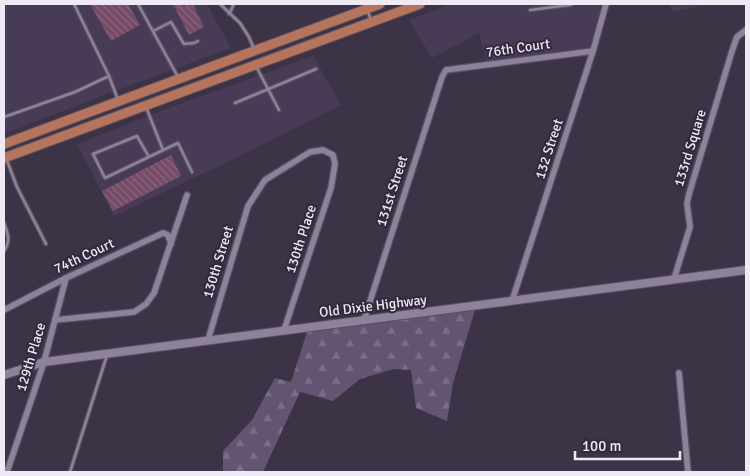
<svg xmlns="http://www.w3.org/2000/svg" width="750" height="476" viewBox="0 0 750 476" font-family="Signika,sans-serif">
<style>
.built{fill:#483b55}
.forest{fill:url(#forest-firs)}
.building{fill:url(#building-back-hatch)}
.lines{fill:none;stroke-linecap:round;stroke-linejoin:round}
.lane-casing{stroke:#595061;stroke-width:5}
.street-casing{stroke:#595061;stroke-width:8}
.secondary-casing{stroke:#595061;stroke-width:10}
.primary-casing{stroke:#595061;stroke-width:11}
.lane{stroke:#8e829a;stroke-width:2.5}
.street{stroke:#8e829a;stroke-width:5.5}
.secondary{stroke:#8e829a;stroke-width:8}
.primary{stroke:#b7745c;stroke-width:9}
.labels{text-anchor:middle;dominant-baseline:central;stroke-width:4;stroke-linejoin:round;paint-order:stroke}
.street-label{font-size:14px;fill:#efe8f5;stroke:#33293c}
</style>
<defs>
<pattern id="forest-firs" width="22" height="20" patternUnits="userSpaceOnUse" patternTransform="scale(1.25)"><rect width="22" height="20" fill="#635471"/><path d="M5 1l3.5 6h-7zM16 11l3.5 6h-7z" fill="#7a6d86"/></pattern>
<pattern id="building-back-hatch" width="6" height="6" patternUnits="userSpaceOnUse" patternTransform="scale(1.25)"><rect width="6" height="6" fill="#764b67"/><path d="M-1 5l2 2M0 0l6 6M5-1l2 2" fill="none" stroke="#8a657d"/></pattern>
</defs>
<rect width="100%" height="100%" fill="#3d3347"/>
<g class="built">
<polygon points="4,4 207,4 231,48 91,100 4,134"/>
<polygon points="452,4 602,4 590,51 489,69 479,33 432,58 409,20"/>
<polygon points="670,4 710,4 672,12"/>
<polygon points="313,56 341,105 221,165 114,216 77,144 169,108"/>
</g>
<polygon class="forest" points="475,310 453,383 447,421 416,408 411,370 394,369 360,379 333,401 300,392 263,472 223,472 223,451 252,420 275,378 291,382 307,332"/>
<g class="building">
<polygon points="90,4 128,4 140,25 111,41"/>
<polygon points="173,4 183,4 183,6 193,4 204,27 189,35"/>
<polygon points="171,155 181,176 113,211 102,191"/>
</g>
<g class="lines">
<defs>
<g id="lane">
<polyline points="74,4 109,76 118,100"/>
<polyline points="138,4 178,77"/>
<polyline points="220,4 240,23 249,37 254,49"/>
<polyline points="365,4 371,20"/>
<polyline points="530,10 569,5 572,4"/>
<polyline points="229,14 234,4"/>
<polyline points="153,31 171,22 184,44 194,43 198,41"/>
<polyline points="257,68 279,110"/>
<polyline points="235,103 316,69"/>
<polyline points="146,107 163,150"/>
<polyline points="4,117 75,92 109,76"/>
<polyline points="149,157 137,136 93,154 105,178 178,143 192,172"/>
<polyline points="6,158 17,187 46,244"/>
<path d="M4,223C8,234 11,241 4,251"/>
<polyline points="70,472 107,355"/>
</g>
<g id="street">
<polyline points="674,279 690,227 687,203 689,194 732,51 737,37 746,30"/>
<polyline points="512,301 593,51 606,4"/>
<polyline points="4,310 66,278 163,233 168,235 171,244"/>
<polyline points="55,320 134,312 146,304 154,293 187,195"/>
<polyline points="364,320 442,77 446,70 593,51"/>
<polyline points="208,340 248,206 265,180 310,152 323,150 333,155 335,164 331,188 284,330"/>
<polyline points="679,373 688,472"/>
<polyline points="7,472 44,362 66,278"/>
</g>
<polyline id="secondary" points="4,375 44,362 746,270"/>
<g id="primary">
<polyline points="4,144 380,4"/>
<polyline points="4,158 420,4"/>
</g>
</defs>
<use href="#lane" class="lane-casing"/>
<use href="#street" class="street-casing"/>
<use href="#secondary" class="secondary-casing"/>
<use href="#primary" class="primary-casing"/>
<use href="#lane" class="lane"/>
<use href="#street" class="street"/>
<use href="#secondary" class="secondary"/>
<use href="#primary" class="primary"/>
</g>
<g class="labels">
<g class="street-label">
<text transform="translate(518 48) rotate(-8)">76th Court</text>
<text transform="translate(690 148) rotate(-73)">133rd Square</text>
<text transform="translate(549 149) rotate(-72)">132 Street</text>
<text transform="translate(392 191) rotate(-72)">131st Street</text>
<text transform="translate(301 239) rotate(-72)">130th Place</text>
<text transform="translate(84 256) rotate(-25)">74th Court</text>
<text transform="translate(218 262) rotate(-73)">130th Street</text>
<text transform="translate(373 306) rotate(-7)">Old Dixie Highway</text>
<text transform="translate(31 357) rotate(-73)">129th Place</text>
</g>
</g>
<rect width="750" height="476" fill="none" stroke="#efe8f5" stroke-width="10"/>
<path d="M575 451v8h105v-8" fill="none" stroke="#efe8f5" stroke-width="2.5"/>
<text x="582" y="451" font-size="15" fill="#efe8f5" stroke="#33293c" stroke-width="4" paint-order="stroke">100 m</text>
</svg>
